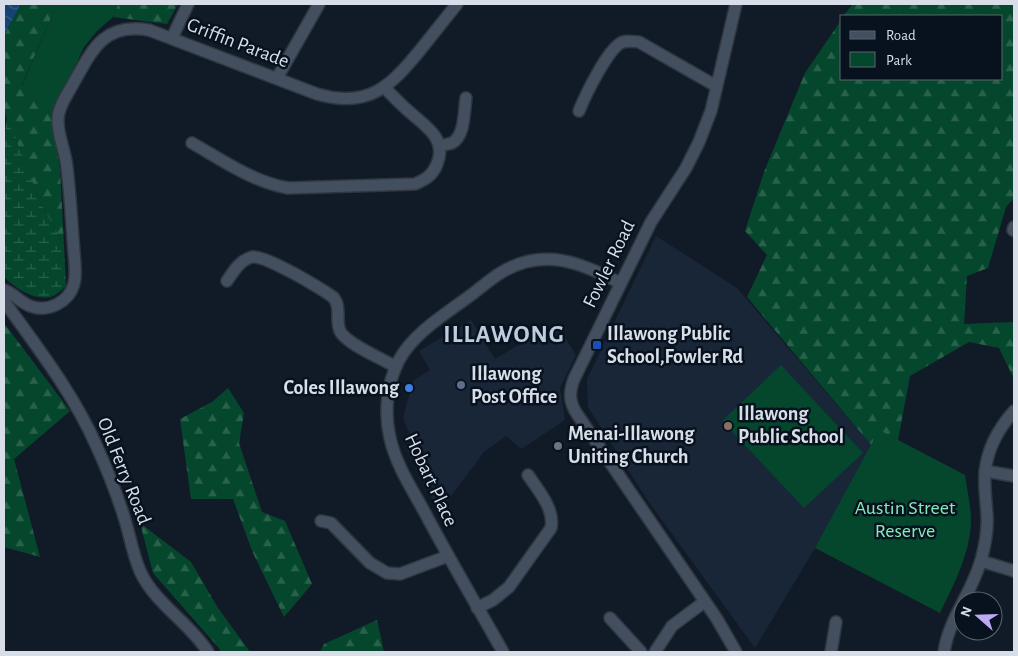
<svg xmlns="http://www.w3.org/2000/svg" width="1018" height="656" viewBox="0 0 1018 656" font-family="'Alegreya Sans',sans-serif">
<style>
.built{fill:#182638}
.forest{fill:url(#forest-firs)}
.wetland{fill:url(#wetland-marsh)}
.green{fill:#05472d}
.water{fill:url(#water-waves)}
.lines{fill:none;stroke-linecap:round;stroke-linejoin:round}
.minor-casing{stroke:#30363f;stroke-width:14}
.minor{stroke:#434f5e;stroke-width:11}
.transit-dot{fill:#1a4fb4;stroke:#08121e;stroke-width:2}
.service-dot{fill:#5c6f8a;stroke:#08121e;stroke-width:2}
.shop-dot{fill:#3f7fe0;stroke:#08121e;stroke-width:2}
.education-dot{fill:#8d6e63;stroke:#08121e;stroke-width:2}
.worship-dot{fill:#6b7280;stroke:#08121e;stroke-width:2}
.labels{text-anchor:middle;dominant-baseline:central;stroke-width:5;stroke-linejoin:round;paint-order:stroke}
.street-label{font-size:20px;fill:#d7dee7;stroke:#08121e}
.poi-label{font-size:20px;font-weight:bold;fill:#d7dee7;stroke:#08121e;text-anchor:start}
.park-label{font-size:20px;fill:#84eab7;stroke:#08121e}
.district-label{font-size:25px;font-weight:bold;letter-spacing:1px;fill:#beccde;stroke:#08121e}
</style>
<defs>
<pattern id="forest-firs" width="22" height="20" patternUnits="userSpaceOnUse" patternTransform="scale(1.25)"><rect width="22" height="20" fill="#05472d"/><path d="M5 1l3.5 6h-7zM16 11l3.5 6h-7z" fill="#29614b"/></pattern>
<pattern id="wetland-marsh" width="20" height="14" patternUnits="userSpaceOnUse" patternTransform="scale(1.25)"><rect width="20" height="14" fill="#05472d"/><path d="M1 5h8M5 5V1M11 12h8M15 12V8" fill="none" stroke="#29614b"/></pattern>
<pattern id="water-waves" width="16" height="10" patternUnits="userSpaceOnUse" patternTransform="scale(1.25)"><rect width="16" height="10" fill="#164470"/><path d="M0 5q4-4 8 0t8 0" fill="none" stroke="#375f84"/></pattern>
</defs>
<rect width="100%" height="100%" fill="#111b28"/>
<g class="built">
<polygon points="656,236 737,288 872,446 815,548 755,648 648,501 588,407 587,379"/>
<polygon points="471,320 495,359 556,323 576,355 560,388 565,420 521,449 506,436 484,452 439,512 405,446 413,441 403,418 413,381 430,370 419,351"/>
</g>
<g class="forest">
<path d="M20,4H57L22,85L52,115L60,170L64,245L41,204L4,111V37C8,25 16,16 20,4Z"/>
<polygon points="118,4 178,4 167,24 113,17"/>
<polygon points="853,4 1014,4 1014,198 1006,207 988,268 967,276 964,324 1014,322 1014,379 999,348 969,342 910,376 898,440 879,431 872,446 747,297 767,255 745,231 764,172 805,73 842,19 842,79 1002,79 1002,16 843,16"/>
<polygon points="4,323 70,411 14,459 40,557 4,547"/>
<polygon points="228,388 244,413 239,443 262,512 285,521 312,584 284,617 253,553 233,499 191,499 180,419 212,402"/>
<polygon points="140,523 191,562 218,608 250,652 221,652 218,647 153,573"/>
<polygon points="377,620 384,652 320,652 324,644"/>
</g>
<path class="wetland" d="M7,116L41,204L64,245L66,286C62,290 55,296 50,297C33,300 15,288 4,277V142Z"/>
<g class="green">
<polygon points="57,4 118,4 113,17 97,31 84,47 52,115 22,86"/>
<polygon points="781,365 863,453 804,508 722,421"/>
<path d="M879,430L965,475C967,490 971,506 971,521C970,554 954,584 940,613L815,548Z"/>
</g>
<path class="water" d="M4,4H20C16,16 8,25 4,37Z"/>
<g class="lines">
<defs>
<g id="minor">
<polyline points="172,38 188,4"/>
<polyline points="277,78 319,4"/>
<path d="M579,111C585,96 609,46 623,42C629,40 634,42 639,42L716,86"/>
<path d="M192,143C222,160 253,182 288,188L415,184C425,180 433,175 437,164C447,140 428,128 412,114C402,106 393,96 384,87"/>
<path d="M440,146C444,145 448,144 452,143C465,136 464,111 466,98"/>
<polyline points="1013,230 1014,227"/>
<path d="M227,281C233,272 240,260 252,257C266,255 320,288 333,297C342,307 335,320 340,331C346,344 383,359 396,367"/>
<path d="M4,290C13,293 20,302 30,306C48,313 69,302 74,284C76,277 75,271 75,264C72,232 71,200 67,168C66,152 57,135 58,119C58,107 67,95 73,84C92,50 104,22 149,30L317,94C369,109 391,86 421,49C433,34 445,19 457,4"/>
<path d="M4,301C37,347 73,393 96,445C107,469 117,494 125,520C130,536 133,555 140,571C155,604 189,622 208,652"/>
<polyline points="985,471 1014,476"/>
<polyline points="321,521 331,523 370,563 387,573 400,574 448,556"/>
<polyline points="981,561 1014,571"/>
<path d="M477,608L493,600L509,587L551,528C555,509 538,490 528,475"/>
<polyline points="610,618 641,652"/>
<path d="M503,652C477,606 450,560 425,513C412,489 396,465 390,438C384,413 387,383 399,360C415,331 449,312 475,292C484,285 492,278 502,272C544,247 582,263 620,283"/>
<polyline points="655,652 672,626 704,602"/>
<path d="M736,652L717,619L577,414C569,402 569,392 574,379L651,222L686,168L699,142L711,111L736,4"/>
<polyline points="831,652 836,622"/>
<path d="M944,652C949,618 972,593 981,560C985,546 988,530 987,515C986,500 984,487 985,473C987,449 999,428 1014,411"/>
</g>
</defs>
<use href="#minor" class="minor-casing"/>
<use href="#minor" class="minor"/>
</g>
<rect class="transit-dot" x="592" y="340" width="10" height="10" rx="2.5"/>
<circle class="service-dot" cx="461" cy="385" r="5"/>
<circle class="shop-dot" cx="409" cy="388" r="5"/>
<circle class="education-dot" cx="728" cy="426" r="5"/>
<circle class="worship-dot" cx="558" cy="446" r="5"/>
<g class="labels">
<g class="street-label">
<text transform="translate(238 43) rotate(21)">Griffin Parade</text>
<text transform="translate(609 264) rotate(-64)">Fowler Road</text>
<text transform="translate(124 471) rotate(68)">Old Ferry Road</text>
<text transform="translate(431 480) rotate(65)">Hobart Place</text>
</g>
<g class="poi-label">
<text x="607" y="334">Illawong Public<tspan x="607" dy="23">School,Fowler Rd</tspan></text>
<text x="471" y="374">Illawong<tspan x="471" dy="23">Post Office</tspan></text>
<text x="399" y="388" text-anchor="end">Coles Illawong</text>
<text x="738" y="414">Illawong<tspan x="738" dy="23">Public School</tspan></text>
<text x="568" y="434">Menai-Illawong<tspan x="568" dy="23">Uniting Church</tspan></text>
</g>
<g class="park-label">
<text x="905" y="508">Austin Street<tspan x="905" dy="23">Reserve</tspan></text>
</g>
<g class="district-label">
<text x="504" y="334">ILLAWONG</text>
</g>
</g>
<rect width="1018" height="656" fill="none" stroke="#d7dee7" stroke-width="10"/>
<rect x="840" y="15" width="162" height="65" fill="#08121e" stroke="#5b646e"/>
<rect x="850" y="31" width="25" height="8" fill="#434f5e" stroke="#5b646e"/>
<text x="886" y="40" font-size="15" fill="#d7dee7">Road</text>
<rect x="850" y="52" width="25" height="15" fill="#05472d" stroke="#5b646e"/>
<text x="886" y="65" font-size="15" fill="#d7dee7">Park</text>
<g transform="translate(978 616) rotate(290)"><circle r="24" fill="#08121e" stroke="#5b646e"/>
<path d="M0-4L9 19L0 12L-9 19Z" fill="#bea9f5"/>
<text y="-8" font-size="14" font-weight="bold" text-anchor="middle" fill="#d7dee7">N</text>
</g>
</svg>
